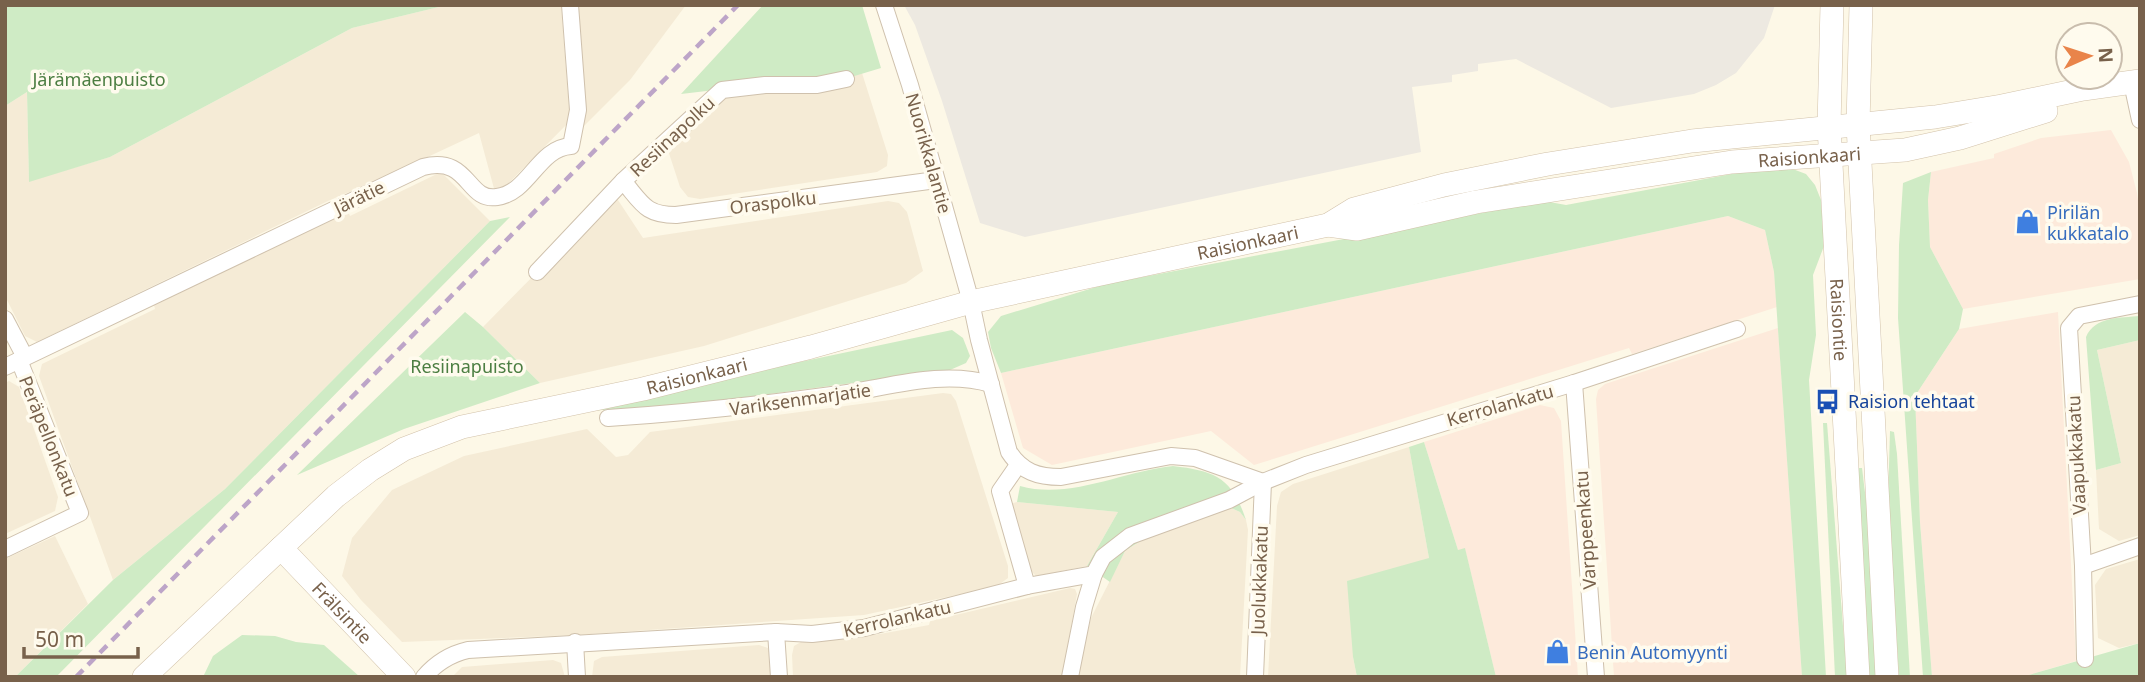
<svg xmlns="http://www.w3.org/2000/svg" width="2145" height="682" viewBox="0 0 2145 682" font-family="'Noto Sans',sans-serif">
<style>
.residential{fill:#f5ebd6}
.commercial{fill:#fdeadb}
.industrial{fill:#ede9e1}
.green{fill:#cfebc5}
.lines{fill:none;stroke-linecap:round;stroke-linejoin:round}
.street-casing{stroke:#cfc1ad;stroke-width:18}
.secondary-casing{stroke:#d2c2aa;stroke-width:24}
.street{stroke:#fff;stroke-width:16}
.secondary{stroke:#fff;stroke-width:23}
.rail{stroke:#bda5c8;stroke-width:4.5;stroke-dasharray:10 7;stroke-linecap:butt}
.labels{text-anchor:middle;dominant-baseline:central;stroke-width:7;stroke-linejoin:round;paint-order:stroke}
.park-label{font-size:18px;fill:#4c7e42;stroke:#fffbee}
.street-label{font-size:18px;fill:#78614b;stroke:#fffbee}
.shop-label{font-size:18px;fill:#366cbe;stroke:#fffbee;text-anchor:start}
.transit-label{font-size:18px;fill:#164399;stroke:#fffbee;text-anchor:start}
</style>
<rect width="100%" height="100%" fill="#fdf8e7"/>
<g class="residential">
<polygon points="447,5 561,5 570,121 496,196 479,133 389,175 328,201 37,342 25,336 5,296 5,106 27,92 29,181 110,157 352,28"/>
<polygon points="575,5 686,5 630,80 584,126"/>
<polygon points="862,73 888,155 887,166 877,172 700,199 688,197 680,187 665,141 728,89 818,87"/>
<polygon points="441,172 490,221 225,489 113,580 39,376 42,364 155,309 154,305 348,211 350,216"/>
<polygon points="614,194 643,238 888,201 899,203 907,212 923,271 906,283 704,346 540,383 483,327"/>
<polygon points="2140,340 2140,535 2119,541 2099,529 2096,470 2121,463 2097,350"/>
<polygon points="9,381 19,387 58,497 55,511 5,534 5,383"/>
<polygon points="943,393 951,394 956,401 1008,566 1008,578 997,586 864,615 577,635 402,642 361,600 342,576 352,538 392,490 464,456 587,429 616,457 628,455 650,432"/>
<polygon points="1409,447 1429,558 1353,657 1357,677 1268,677 1277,506 1281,492 1293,484"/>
<polygon points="1017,502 1118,512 1087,566 1036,576 1031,571 1010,504"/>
<polygon points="1229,507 1240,512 1246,520 1248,530 1240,677 1077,677 1091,618 1125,551 1152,534"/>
<polygon points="55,536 88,604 15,677 5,677 5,559"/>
<polygon points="2140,559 2140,643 2119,648 2098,638 2095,585 2106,569"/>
<polygon points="1070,588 1075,589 1077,594 1062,677 793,677 792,655 794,646 801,642 880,634 929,625 930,621"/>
<polygon points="759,645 768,648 771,656 772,677 592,677 594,661 602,657"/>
<polygon points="553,660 561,663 565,677 452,677 462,667"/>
</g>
<g class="commercial">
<polygon points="2111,130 2129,162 2137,193 2140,214 2140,279 1963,309 1930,247 1928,200 1931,172 1994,158 1994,154 2041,138"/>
<polygon points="1728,216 1765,230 1774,272 1777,307 1632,354 1629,348 1254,465 1211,431 1052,465 1023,448 1001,373"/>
<polygon points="2058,312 2076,661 2022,677 1932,677 1920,522 1915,396 1959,329"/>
<polygon points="1778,328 1802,677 1614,677 1596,399 1598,390 1605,384"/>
<polygon points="1540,405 1554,408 1561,421 1578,677 1496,677 1465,549 1458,550 1424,442"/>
</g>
<polygon class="industrial" points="904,5 1775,5 1764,38 1736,73 1716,85 1694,94 1611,108 1516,59 1478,64 1478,71 1452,75 1452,82 1412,87 1421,152 1025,237 980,223 942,101 915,25"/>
<g class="green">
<polygon points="5,5 447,5 352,28 110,157 29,182 27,92 5,106"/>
<polygon points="763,5 862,5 881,68 818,87 732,88 681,94"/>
<polygon points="1790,168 1806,174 1815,185 1821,200 1824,246 1813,275 1816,335 1809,380 1826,677 1802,677 1774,272 1765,230 1728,216 1001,373 991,348 988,332 1001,316 1106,284 1544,201 1566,205 1753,170"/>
<polygon points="1931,172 1928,200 1930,247 1963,309 1959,329 1915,396 1920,522 1932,677 1923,677 1898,318 1899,245 1903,183"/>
<polygon points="510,217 56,677 15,677 113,580 225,489 490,221"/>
<polygon points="465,312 483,327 540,383 404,429 297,475"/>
<path d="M2140,316V340L2097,350L2121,463L2096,470L2086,337C2095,316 2120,318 2140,316Z"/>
<polygon points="952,330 963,338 970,356 966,363 950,370 673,407 580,411 658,392"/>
<polygon points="1823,423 1827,423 1847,677 1835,677"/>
<polygon points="1890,431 1894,432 1897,454 1910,677 1899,677 1888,500"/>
<polygon points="1424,442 1458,550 1465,548 1496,677 1357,677 1353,657 1347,581 1429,558 1409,447"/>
<path d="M1173,466C1216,471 1232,478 1246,520L1240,512L1229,507L1152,534L1131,547L1125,551L1110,582L1087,566L1118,512L1017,502L1020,486C1070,500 1123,471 1173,466Z"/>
<polygon points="1855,468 1862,468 1867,509 1877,677 1868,677"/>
<polygon points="242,635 275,636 296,642 324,645 360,677 203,677 213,656"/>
<polygon points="2140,643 2140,677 2022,677"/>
</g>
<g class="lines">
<defs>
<g id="street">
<path d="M884,5L910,85L971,302L979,340L1009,452C1022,472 1038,477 1061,477L1171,456L1195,458L1263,482L1255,677"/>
<polyline points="2132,83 2140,120"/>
<path d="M623,181C642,203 645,215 676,215L936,180"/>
<polyline points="537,272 623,181 722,90 765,85 817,85 846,79"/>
<polyline points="5,319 25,357"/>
<path d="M5,367L423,167C470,155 466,202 497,197C529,193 538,148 571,146L578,110L570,5"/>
<polyline points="1574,383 1596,677"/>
<path d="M608,418C684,413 758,405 832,395C885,389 939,369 991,384"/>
<polyline points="1018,465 1000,491 1027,586"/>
<polyline points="5,549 80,513 19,360"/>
<polyline points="2083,566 2140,546"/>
<polyline points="776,632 779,677"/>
<polyline points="575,642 577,677"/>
<polyline points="2085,659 2083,566 2069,328 2079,316 2140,304"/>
<path d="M424,677C436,663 451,654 468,650L776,632L812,634L864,628L1027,586L1094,574L1103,557L1130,536L1229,500L1263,482L1306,465L1574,383L1737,329"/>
<polyline points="1070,677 1084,607 1094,574"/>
</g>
<g id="secondary">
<path id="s1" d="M1832,5L1829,126L1858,677"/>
<polyline points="1861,5 1858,125 1887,677"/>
<path id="s2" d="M1328,225L1357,229L1476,202L1732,162L1905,150L1960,138L2046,111"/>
<path id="s3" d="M281,548L404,677"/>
<path id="s4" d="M144,677L336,496L370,470L404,449L462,427L643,389L811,347L971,302L1328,225L1354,209L1444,185L1548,164L1692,141L1935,117L2002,106L2083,89L2140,81"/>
</g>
</defs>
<use href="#street" class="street-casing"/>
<use href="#secondary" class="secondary-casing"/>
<use href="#street" class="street"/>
<use href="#secondary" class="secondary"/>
<polyline class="rail" points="76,677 738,5"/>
</g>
<defs>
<symbol id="shop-bare" viewBox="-9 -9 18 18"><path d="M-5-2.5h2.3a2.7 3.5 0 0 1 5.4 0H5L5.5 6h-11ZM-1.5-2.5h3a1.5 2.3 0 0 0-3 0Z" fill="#3f7fe0" stroke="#fffbee" stroke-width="2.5" paint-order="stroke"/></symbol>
<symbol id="bus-bare" viewBox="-9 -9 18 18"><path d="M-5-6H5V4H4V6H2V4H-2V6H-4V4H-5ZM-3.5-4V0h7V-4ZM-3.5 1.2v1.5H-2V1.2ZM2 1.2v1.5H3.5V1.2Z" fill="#1a4fb4" stroke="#fffbee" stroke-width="2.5" paint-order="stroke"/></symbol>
</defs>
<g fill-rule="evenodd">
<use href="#shop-bare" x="2010" y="204" width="35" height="35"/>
<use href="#bus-bare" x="1810" y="384" width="35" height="35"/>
<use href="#shop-bare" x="1540" y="634" width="35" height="35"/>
</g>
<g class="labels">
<g class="park-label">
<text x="99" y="79">Järämäenpuisto</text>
<text x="467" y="366">Resiinapuisto</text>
</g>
<g class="street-label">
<text transform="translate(672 136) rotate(-43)">Resiinapolku</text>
<text transform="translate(929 153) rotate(74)">Nuorikkalantie</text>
<text stroke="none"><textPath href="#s2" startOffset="488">Raisionkaari</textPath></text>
<text transform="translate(359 197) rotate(-26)">Järätie</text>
<text transform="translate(773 202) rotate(-7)">Oraspolku</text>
<text stroke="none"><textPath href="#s4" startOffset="1216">Raisionkaari</textPath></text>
<text stroke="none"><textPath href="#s1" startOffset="315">Raisiontie</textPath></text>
<text stroke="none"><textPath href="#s4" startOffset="649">Raisionkaari</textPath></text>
<text transform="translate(800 399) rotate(-8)">Variksenmarjatie</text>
<text transform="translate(1500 405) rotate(-16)">Kerrolankatu</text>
<text transform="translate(49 436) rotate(68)">Peräpellonkatu</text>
<text transform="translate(2076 455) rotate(-93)">Vaapukkakatu</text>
<text transform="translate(1585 530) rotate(-94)">Varppeenkatu</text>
<text transform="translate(1259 580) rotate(-88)">Juolukkakatu</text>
<text stroke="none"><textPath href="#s3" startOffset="89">Frälsintie</textPath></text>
<text transform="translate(897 618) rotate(-13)">Kerrolankatu</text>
</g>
<g class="shop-label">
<text x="2047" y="212">Pirilän<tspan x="2047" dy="21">kukkatalo</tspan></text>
<text x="1577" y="652">Benin Automyynti</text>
</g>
<g class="transit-label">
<text x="1848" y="401">Raision tehtaat</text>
</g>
</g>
<rect width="2145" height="682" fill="none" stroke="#78614b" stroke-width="14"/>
<g transform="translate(2089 56) rotate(87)"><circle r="33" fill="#fffbee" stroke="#c9bdad" stroke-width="2"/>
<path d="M0-5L12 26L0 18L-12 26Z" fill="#e9844a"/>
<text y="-10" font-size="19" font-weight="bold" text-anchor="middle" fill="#78614b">N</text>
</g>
<path d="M24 647v10h114v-10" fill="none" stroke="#78614b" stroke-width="3.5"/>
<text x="35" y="647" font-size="21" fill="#78614b" stroke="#fffbee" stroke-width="5" paint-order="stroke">50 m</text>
</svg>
